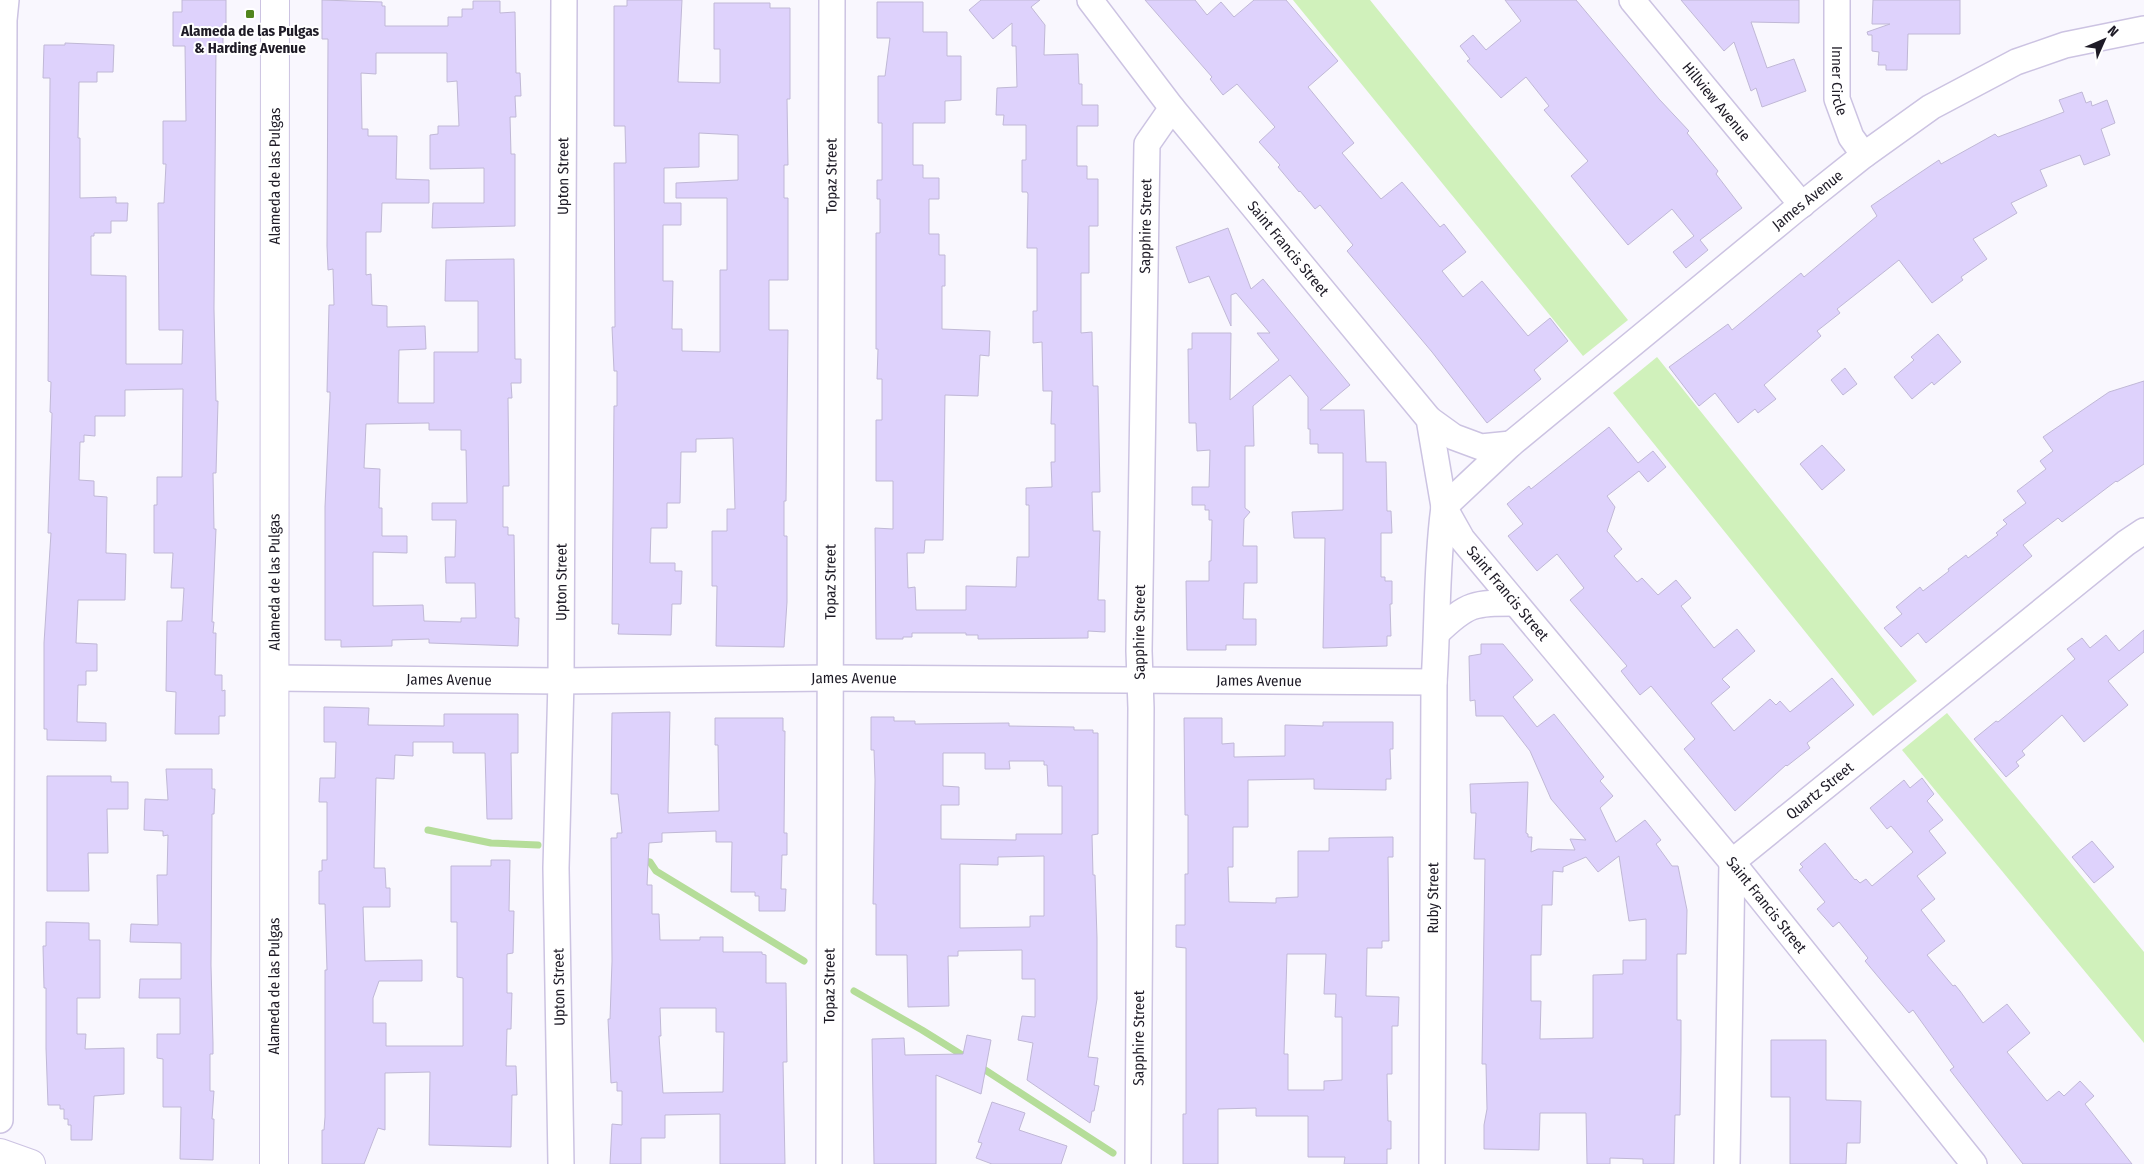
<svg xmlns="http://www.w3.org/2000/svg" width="2144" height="1164" viewBox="0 0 2144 1164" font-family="'Fira Sans Condensed',sans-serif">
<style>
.green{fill:#d0f1bb}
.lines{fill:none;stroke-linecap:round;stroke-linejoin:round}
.stream{stroke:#b5dd99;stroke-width:7}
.building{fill:#ded2fc;stroke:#c0b8d6;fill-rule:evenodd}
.street-casing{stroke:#ccc3e2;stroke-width:28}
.secondary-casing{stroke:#ccc3e2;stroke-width:30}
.street{stroke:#fff;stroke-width:25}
.secondary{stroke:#fff;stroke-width:28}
.poi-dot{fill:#52861e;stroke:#fff;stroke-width:2}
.labels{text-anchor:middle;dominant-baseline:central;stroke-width:4;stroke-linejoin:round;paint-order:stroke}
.poi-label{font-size:15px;font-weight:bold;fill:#1e1b26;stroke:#fff}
.street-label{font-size:15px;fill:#1e1b26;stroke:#fff}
</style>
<rect width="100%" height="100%" fill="#f9f7fe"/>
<g class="green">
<polygon points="1293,0 1370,0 1628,320 1583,356"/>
<polygon points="1657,357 1917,681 1873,716 1613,393"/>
<polygon points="1947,713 2144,952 2144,1043 1902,750"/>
</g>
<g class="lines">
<g class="stream">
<polyline points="428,830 491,843 538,845"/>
<polyline points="639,860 650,862 656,871 804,961"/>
<polyline points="854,991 922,1030 967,1058"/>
<polyline points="979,1066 1113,1153"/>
</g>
</g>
<g class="building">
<polygon points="182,0 226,0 226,29 223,29 223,46 216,46 214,309 216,401 218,401 216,473 213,473 214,529 216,529 212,622 214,622 213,633 216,633 215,675 222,675 222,691 225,690 225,716 219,716 219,734 175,734 176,692 166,691 167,621 182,621 184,588 171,588 173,553 154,553 154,505 157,505 157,477 182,477 183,389 125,390 125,416 95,416 95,436 84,435 84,442 80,442 79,480 94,481 94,496 107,497 106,553 126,554 125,600 78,600 76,643 97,644 97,671 86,671 86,685 78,685 77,722 106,723 106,741 47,740 47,729 44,729 44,643 51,533 48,533 52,413 50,412 51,382 48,381 50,78 43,78 44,45 65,45 65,43 114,45 113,72 97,72 97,82 79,82 78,138 80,138 80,198 116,197 116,203 128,203 127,221 111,221 111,233 94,233 94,236 91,236 91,275 126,276 126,364 182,364 183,330 159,330 158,203 164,203 166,164 163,164 163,121 186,121 185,46 173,46 173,12 182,12"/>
<path d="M322,0L382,2V6H385V26H448V17H462V9H473V1H500V13L515,12L516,73H520L521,96H515L516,117H510L511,154H515V226L432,228L433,203H484V168L430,169V135L438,134V126H459L457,81L447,82V53H376V74L361,73L362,129H368V136H397L396,179L429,180V203H382L381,232H366V275L371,274L372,305L387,306V327L425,326L426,349L399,350L398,403H434V352H478V301H445L446,260L514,259L515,359H521V383H511L512,398H508L509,486H503V527H508V535H514L515,618H519L518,646L429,643V639L392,640V646L341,647V640H325V507L330,398V392H327L329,305H334L333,269L328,270L327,246L328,39H322ZM429,423V430H461V450H466L467,503H432V520H456L455,557H445L446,583H475L476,618H461V622L424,621L423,605L373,606V552L407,553V536H382V508H379L380,469L364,468L366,424Z"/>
<path d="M627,0H682L678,82L720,83V49H714V3H770V8H790V99H787L788,165H784V198H788V280H769V330H788L786,501H784V536H787V602L784,647L716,646L717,586H712V531H727V509H735L733,438L696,439V452H681L680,503H667V528H651L650,563H675V571H682L681,604H672L671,635L618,634L619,624H612L614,406H617V371H614L612,327H615L614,163H626L625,126H614V6H627ZM699,133L738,135V180L676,183V198H727V270H720V352L682,351V329H672L673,281H663V225H681V203H664V168L699,167Z"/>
<polygon points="981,0 1040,0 1031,7 1045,25 1044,55 1078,54 1079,84 1082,84 1082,105 1098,105 1098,126 1077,126 1077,166 1087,166 1087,179 1098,179 1098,226 1089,226 1089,273 1081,273 1081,333 1092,332 1093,386 1098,386 1100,492 1092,492 1093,531 1100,531 1098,600 1105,600 1105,632 1088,631 1088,638 978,639 978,635 966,635 966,633 912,633 912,637 903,637 903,639 876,639 875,528 893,529 893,481 876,481 876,420 882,420 882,379 877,379 878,349 876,349 876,233 880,233 880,199 877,199 877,180 882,180 882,123 878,123 878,76 885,76 890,38 877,38 877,2 923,2 923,32 947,32 947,56 961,56 961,100 945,101 945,123 913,123 913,165 923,165 923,178 939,178 939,199 929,199 929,234 939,234 939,255 945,255 945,286 942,286 942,329 990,331 989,356 980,355 978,396 945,395 943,540 925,540 924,553 907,553 908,588 915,587 916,610 966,610 966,586 1016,587 1017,557 1029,557 1029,505 1026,505 1026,488 1052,487 1051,462 1055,462 1055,424 1051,424 1052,391 1043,391 1042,342 1033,343 1033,311 1037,311 1037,248 1027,248 1028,194 1027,192 1022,192 1022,160 1026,160 1026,125 1003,125 1004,115 996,115 997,88 1017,87 1016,46 1012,46 1012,23 993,39 969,10"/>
<polygon points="1145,0 1195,0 1207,15 1221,2 1234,17 1254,0 1286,0 1338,61 1308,87 1354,143 1342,153 1381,199 1402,182 1440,227 1444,224 1466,252 1442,271 1463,297 1482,281 1528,336 1550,318 1568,341 1534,370 1541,379 1487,423 1432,352 1347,251 1353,245 1320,205 1315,209 1300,191 1299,192 1278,167 1280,165 1259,142 1275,127 1237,84 1223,95 1210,79 1212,77"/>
<polygon points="1505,0 1576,0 1659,99 1689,131 1687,133 1718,171 1716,174 1742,208 1700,240 1708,250 1686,268 1673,252 1694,236 1672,209 1628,245 1571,176 1588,161 1544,110 1549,106 1526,77 1501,98 1467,61 1470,59 1460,46 1473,35 1486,50 1521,21"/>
<polygon points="1681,0 1799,0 1799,23 1751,22 1767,68 1794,59 1806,91 1762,107 1756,88 1751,91 1734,42 1724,51"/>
<polygon points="1873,0 1960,0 1960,34 1908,34 1907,70 1886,70 1886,65 1878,65 1879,52 1872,51 1872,35 1868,35 1867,32 1890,24 1872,24"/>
<polygon points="2082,92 2086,103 2091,101 2092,106 2107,100 2115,123 2101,129 2110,155 2084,165 2080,155 2040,170 2047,186 2011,203 2017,213 1973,239 1987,259 1961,277 1963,280 1932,303 1899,260 1837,309 1840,313 1817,331 1821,336 1764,385 1776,399 1758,413 1755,409 1738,423 1715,393 1699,406 1669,367 1728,324 1732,330 1801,273 1804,277 1877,216 1871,206 1912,178 1939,160 1941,164 1995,134 1998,137 2064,112 2059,100"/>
<polygon points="1228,228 1251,289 1263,279 1350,385 1320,410 1364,410 1366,462 1386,462 1387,511 1391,511 1392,533 1381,533 1381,577 1385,577 1385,581 1392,581 1392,604 1390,604 1391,636 1387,636 1387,646 1323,648 1325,538 1294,538 1292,512 1343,510 1343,453 1318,453 1318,444 1310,444 1310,429 1308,429 1308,397 1290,375 1253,406 1254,446 1245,446 1245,508 1250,512 1244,519 1243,546 1257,546 1257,583 1244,583 1243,619 1256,619 1256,645 1226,645 1226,650 1187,650 1186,581 1209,581 1209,561 1211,561 1212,520 1209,520 1209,510 1205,510 1205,505 1192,505 1192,487 1209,487 1210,450 1197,451 1196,423 1189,423 1188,349 1192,349 1192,333 1231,333 1230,400 1279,360 1257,333 1270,333 1236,293 1231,295 1231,326 1209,276 1189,283 1176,247"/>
<polygon points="1938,334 1961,362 1934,385 1932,382 1912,399 1894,377 1914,360 1911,357"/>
<polygon points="1845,368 1857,384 1843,395 1831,380"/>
<polygon points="2144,381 2144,464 2117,482 2116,481 2062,522 2058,518 2023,545 2032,556 1926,643 1918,633 1901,647 1884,628 1902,614 1896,607 1920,587 1923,591 1949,571 1948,569 1966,555 1968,558 1998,535 1996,533 2007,524 2003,520 2026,503 2017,491 2046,469 2040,461 2053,451 2043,437 2109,392"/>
<polygon points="1609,427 1638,463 1653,451 1666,467 1648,482 1639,471 1607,496 1615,507 1607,531 1622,549 1614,556 1637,582 1642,578 1658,595 1676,580 1691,598 1681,606 1714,648 1737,629 1755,651 1722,679 1730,687 1711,703 1734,731 1770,699 1776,705 1780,701 1790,712 1832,678 1854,705 1807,743 1810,748 1787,766 1786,765 1735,811 1684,749 1695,739 1651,686 1640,695 1621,671 1627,666 1570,600 1584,588 1557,554 1537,571 1508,536 1523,524 1507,504 1529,486 1531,489"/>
<polygon points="1822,445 1845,470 1822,490 1800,464"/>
<polygon points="2144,630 2144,652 2108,681 2128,705 2084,742 2062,715 2022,751 2025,755 2016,762 2019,766 2006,777 1974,739 1996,721 1998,722 2075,659 2067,649 2082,638 2090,648 2106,635 2119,651"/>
<path d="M1481,644H1503L1533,680L1513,697L1537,727L1554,714L1604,777L1600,781L1613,796L1600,808L1616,842L1645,820L1661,840L1656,844L1672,866H1678L1687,910L1686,954H1677V1020H1681V1050L1680,1115H1675L1674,1164H1643V1159L1610,1158V1164H1587L1586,1113H1540L1539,1150L1484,1149V1125L1487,1109L1486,1064H1482L1485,859H1474L1476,813H1471L1470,784L1528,782L1526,833L1528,834V837H1532L1531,852L1538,849L1575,850L1570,839L1586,840L1551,799L1530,751L1503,716H1476L1475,700L1470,701L1469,656L1481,654ZM1619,856L1629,921L1646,919V960H1623V974L1593,975V1038L1540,1039L1541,1001H1531V955H1541L1542,905H1552L1553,871L1563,872V867L1586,857L1598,872Z"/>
<polygon points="324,707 369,708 368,725 444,726 444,714 518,714 518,753 511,753 512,819 487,819 485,753 453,753 453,742 413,742 413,756 395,755 394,779 376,778 374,868 385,868 386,888 390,888 390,907 363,907 365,961 422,960 422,981 379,981 373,998 373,1023 386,1023 386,1046 463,1046 463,978 457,977 457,922 451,922 451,866 491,866 491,860 510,860 509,911 514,911 513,953 507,954 507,993 512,993 511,1029 507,1029 506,1066 516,1066 517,1095 512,1095 511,1147 429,1145 430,1072 385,1073 385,1130 378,1128 364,1164 322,1164 322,1130 324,1130 325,1117 325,970 327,970 325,904 319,904 319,871 322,871 322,860 327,860 327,802 319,802 320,778 335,778 336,742 324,742"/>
<path d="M670,712L668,813L719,811L718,745H715V718H783V731H785L784,833H787V855H782L781,889H786L785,911H759V896H755V892H731L732,842H716V831L662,833V842L649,843L647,885H652V914H659L660,940H700V937H723V952H762V954L766,955V983H786L787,1062H783L785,1164H720V1114L665,1115V1138H641V1164H610L612,1124L622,1125V1091H617V1082L611,1083L608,1019H610L612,961L611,838H617V833H622L618,794H611L612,713ZM660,1008H716V1032H724L723,1092L663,1093L659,1036H661Z"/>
<path d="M871,717H894V721H915V724L1009,723V726L1074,727V730H1093V733H1098V834L1092,835L1093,875H1095L1097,938V999L1088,1057L1098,1058L1094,1085L1099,1086L1094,1111H1092L1090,1123L1027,1080L1033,1043L1018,1040L1022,1016L1035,1017V979H1022V950L958,951V956H948L949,1006L908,1007L907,955H876V904H873L875,780L874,750H871ZM943,753H985V769H1010L1009,761H1044V765H1047L1048,786H1062V834H1016V840L941,839V805H959V787L943,786ZM1044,856V916H1030V927L960,928V864L998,865V857Z"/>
<path d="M1184,718H1222V744L1234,743V757L1285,756V725L1323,726V722H1393V749H1390L1391,779H1386V790L1314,789V779L1248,780V827H1233V867H1228L1229,902L1276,903V898L1298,897V851H1329V838L1393,837V857H1388L1389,941H1382V948H1367L1366,996L1399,997L1398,1026H1392V1074H1387L1388,1121H1391V1149H1387V1164H1344L1345,1157H1308V1116H1256V1108L1218,1109V1164H1183V1114H1186V948L1176,947V925H1185V874H1188V815H1185ZM1287,954H1326L1324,994H1336L1335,1017H1342V1080L1324,1081V1090H1288V1054H1284Z"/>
<polygon points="166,769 212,769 212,789 215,789 214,814 212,814 211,965 213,1043 213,1054 210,1054 210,1091 214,1091 212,1119 214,1119 213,1160 180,1159 181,1107 163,1107 163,1059 157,1058 157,1034 180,1034 180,998 139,998 140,979 181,979 181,943 130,942 131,924 158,925 157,875 167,875 168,835 163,836 163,831 144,830 145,799 168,800"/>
<polygon points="47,776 111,776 111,782 128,782 128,809 107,809 108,853 88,853 89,891 47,891"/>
<polygon points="1922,778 1934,794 1927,801 1943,820 1929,831 1946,853 1917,876 1935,899 1921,910 1945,941 1927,955 1953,986 1955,985 1960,991 1983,1023 2007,1004 2030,1033 2007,1052 2047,1101 2059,1091 2064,1096 2080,1081 2094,1096 2085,1104 2132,1164 2023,1164 1950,1070 1954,1067 1913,1010 1909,1013 1885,985 1865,961 1868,958 1839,922 1833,927 1817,909 1825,902 1799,870 1803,867 1800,864 1825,843 1855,880 1856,879 1860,883 1866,879 1872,886 1913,852 1891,826 1887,829 1870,808 1904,780 1910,788"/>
<polygon points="2092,841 2114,867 2094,883 2072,857"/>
<polygon points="46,922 89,923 89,940 100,940 100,998 77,998 77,1034 86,1034 85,1049 124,1048 124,1094 94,1096 92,1140 71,1140 71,1125 68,1125 68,1119 64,1119 64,1109 60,1109 60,1105 48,1105 46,1048 46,988 44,988 43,946 46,946"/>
<polygon points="967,1035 991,1040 981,1094 936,1075 936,1164 874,1164 872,1039 904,1038 905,1055 963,1054"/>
<polygon points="1771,1040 1826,1040 1826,1100 1861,1101 1860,1143 1847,1143 1846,1164 1790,1164 1790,1097 1771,1097"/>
<polygon points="992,1102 1025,1113 1019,1130 1067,1146 1061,1164 992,1164 976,1158 982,1143 978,1142"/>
</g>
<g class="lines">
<defs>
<g id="street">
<path id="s1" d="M1090,0L1172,108L1429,419L1444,507L1462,539L1732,862L1974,1164"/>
<path id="s2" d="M1632,0L1802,205"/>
<path id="s3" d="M1837,0V99L1851,137L1864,155"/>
<polyline points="1429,419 1454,437 1481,447 1511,444"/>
<path id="s4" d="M1444,507L1511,444L1795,210L1864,155L1931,107L2016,62L2065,45L2144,29"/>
<path d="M1438,632C1468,603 1474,603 1515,603"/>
<path id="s5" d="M275,678L561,681L831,678L1434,682"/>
<polyline points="0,1120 4,20 6,0"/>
<path id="s6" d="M561,1164L556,868L561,681L564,0"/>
<path id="s7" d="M829,1164L832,0"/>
<path id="s8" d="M1138,1164L1141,708L1139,651L1147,144L1172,108"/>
<path id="s9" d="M1432,1164L1434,682C1438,624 1436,565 1444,507"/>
<path id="s10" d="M1727,1164L1732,862L2126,543L2144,531"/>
</g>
<g id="secondary">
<polyline points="0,1153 31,1164"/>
<path id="s11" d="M274,1164L275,0"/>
</g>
</defs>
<use href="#street" class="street-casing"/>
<use href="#secondary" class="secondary-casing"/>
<use href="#street" class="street"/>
<use href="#secondary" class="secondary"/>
</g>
<rect class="poi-dot" x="245" y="9" width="10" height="10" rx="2.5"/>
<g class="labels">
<g class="poi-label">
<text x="250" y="31">Alameda de las Pulgas<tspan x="250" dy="17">&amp; Harding Avenue</tspan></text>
</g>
<g class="street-label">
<text stroke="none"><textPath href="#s3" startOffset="81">Inner Circle</textPath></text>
<text stroke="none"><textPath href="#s2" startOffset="132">Hillview Avenue</textPath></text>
<text stroke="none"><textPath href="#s11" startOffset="988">Alameda de las Pulgas</textPath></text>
<text stroke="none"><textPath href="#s6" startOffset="988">Upton Street</textPath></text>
<text stroke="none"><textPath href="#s7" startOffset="988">Topaz Street</textPath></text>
<text stroke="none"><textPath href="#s4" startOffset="476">James Avenue</textPath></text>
<text stroke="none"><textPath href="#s8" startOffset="938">Sapphire Street</textPath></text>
<text stroke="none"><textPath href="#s1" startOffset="318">Saint Francis Street</textPath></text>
<text stroke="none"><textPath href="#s11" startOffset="582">Alameda de las Pulgas</textPath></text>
<text stroke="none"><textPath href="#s6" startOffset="582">Upton Street</textPath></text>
<text stroke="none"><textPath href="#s7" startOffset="582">Topaz Street</textPath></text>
<text stroke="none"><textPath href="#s1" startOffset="736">Saint Francis Street</textPath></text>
<text stroke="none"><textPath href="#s8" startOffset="532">Sapphire Street</textPath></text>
<text stroke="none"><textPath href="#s5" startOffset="174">James Avenue</textPath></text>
<text stroke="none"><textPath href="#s5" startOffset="579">James Avenue</textPath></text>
<text stroke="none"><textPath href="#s5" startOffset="984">James Avenue</textPath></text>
<text stroke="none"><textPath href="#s10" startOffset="415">Quartz Street</textPath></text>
<text stroke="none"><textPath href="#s9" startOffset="266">Ruby Street</textPath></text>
<text stroke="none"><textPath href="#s1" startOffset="1141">Saint Francis Street</textPath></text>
<text stroke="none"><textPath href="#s11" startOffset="178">Alameda de las Pulgas</textPath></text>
<text transform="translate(559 987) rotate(-91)">Upton Street</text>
<text stroke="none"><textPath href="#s7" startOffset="178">Topaz Street</textPath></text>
<text stroke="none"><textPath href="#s8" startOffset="126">Sapphire Street</textPath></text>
</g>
</g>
<g transform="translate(2104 40) rotate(45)" stroke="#ffffff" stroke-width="4" paint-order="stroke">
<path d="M0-4L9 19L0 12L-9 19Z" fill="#1e1b26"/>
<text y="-8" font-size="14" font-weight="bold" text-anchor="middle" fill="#1e1b26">N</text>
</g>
</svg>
